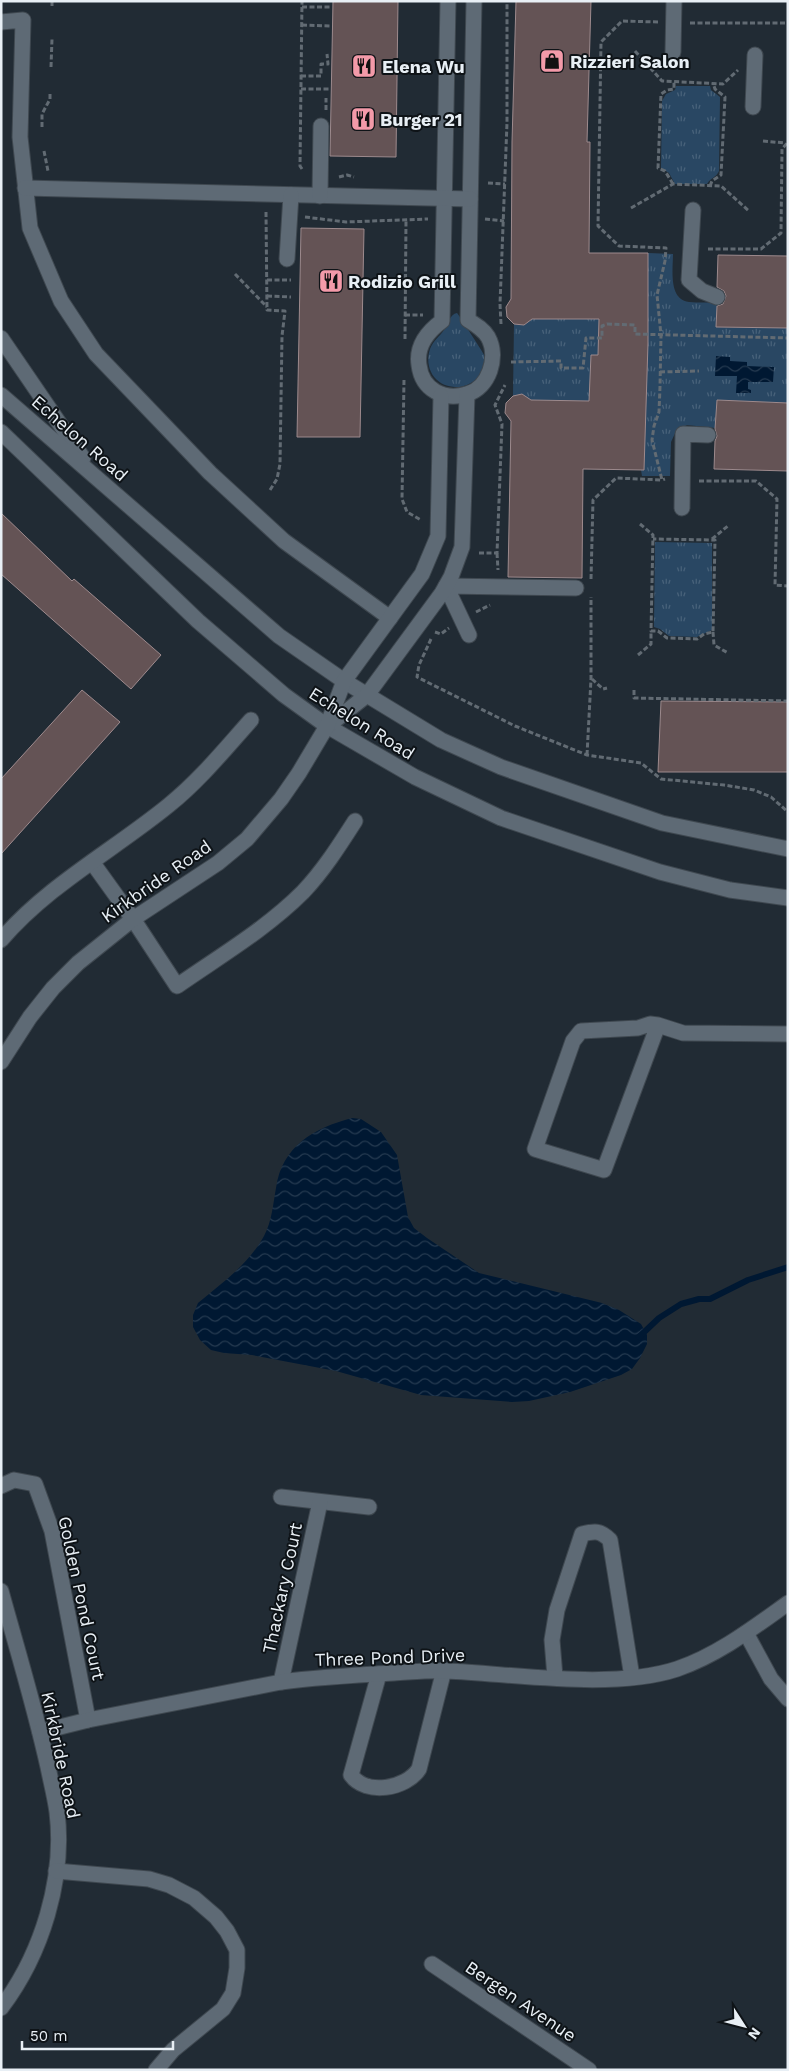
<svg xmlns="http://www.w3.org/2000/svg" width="789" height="2071" viewBox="0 0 789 2071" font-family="'Work Sans',sans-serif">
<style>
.grass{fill:url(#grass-tufts)}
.water{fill:url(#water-waves)}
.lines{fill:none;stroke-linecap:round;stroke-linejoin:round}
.stream{stroke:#001832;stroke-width:6}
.building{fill:#645355;stroke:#9d8a8d}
.minor-casing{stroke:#3f4850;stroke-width:17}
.path{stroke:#626b73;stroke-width:3;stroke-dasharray:5 2.5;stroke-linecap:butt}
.minor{stroke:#5e6a75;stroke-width:15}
.labels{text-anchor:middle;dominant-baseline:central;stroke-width:4;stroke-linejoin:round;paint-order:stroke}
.poi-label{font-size:18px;font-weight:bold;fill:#e8eff5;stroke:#0e1317;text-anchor:start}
.street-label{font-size:18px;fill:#e8eff5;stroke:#0e1317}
</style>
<defs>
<pattern id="grass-tufts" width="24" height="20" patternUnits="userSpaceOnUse" patternTransform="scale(1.25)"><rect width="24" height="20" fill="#294763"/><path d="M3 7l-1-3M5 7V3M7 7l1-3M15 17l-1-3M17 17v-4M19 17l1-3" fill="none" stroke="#48627a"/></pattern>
<pattern id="water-waves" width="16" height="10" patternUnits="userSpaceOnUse" patternTransform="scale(1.25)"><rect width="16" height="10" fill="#001832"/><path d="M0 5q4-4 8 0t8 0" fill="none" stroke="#253a50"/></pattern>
</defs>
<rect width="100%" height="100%" fill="#212b34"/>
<g class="grass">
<path d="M676,86H710L711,90L720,97L719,171C716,178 710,178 707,184H675L669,173L661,168L662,101L666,94L675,90Z"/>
<path d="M648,253L673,254C673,268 668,300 689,302C698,303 708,302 717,303V327L788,328V403L717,400L715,428L687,425L676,431L671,442L670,476H642L641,470H644L646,402L531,400L522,395L513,396L514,324L524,325L532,319H648Z"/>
<path d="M457,313C460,317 483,352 484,355C489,373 471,388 455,387C434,386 424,367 430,349C433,341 440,336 444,330C448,324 450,314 457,313Z"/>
<polygon points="655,542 712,543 712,630 697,637 669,636 660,629 654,627"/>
</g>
<g class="water">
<polygon points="716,356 730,357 730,361 747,362 747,366 774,367 773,382 748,382 748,389 751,390 751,393 736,393 737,376 715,376"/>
<path d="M352,1118L361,1119L381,1132L397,1155L408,1217L414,1228L427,1238L479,1273L602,1303L619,1310L641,1324L647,1335V1344L640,1358L632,1369L621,1375L570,1392L529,1401L512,1402L421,1395L336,1371L252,1355L224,1353L211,1350L200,1340L193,1327V1315L198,1303C223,1282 248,1265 264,1236C272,1221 273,1204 276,1188C282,1146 314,1128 352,1118Z"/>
</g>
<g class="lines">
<polyline class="stream" points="639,1337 659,1318 681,1304 699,1299 710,1299 748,1280 788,1267"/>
</g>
<g class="building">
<polygon points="333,1 398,1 396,157 330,156"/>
<polygon points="516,1 591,1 587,142 590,142 589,253 648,253 648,343 644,470 583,469 582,578 508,577 511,421 505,413 506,403 513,396 522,394 531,400 589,401 591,355 598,355 599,319 532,319 524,325 514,324 507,317 506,307 511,299 512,142"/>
<polygon points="301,228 364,229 360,437 297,437"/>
<polygon points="718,255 788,256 788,328 716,327 717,306 723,304 726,296 724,291 717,287"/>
<polygon points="717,400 788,403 788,471 714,469 715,441 717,436 715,429"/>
<polygon points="1,513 72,581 74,579 161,655 131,689 1,574"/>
<polygon points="82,690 120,722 1,854 1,779"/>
<polygon points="661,701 788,702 788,772 658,772"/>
</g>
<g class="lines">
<defs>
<g id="minor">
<path d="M448,1L442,321C427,332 416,346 419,365C422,390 444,401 467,394C489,388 499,357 488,337C483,329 476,325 468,320L474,1"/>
<polyline points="1,22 23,20 20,137 30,228 61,301 96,354 210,473 284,541 390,618"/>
<polyline points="673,52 674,1"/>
<polyline points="753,107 755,55"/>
<polyline points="25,188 470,199"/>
<polyline points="320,196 321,126"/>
<polyline points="693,210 689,280 702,291 717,297"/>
<polyline points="287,259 291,195"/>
<polyline points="1,338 83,458"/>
<polyline points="1,395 279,636 344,681 441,740 501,767 662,823 788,849"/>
<polyline points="1,432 198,621 284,695 327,726 415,777 501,818 660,872 730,890 788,898"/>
<polyline points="682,508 683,434 708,435"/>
<polyline points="469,635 446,586 576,588"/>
<polyline points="328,726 367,695 442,593 451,577 462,547 467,394"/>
<path d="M92,862L133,919L177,986C220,956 266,929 303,892C323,871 339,846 355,821"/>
<path d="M1,940C48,885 114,850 169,805C200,780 225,749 251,720"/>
<polyline points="658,1025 604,1170 535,1149 573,1041 581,1031 638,1028 650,1024 658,1025 683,1033 788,1034"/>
<polyline points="1,1062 30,1017 53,988 78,963 133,919 218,863 247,839 281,799 299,773 327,726 344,681 422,574 438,536 441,396"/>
<polyline points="1,1486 14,1480 35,1484 52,1531 88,1720"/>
<polyline points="281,1497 369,1507"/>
<path d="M1,1591C17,1649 35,1708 48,1767C51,1782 55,1797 57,1812C65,1879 42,1954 1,2008"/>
<polyline points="746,1633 771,1679 788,1699"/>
<path d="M379,1674L351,1775C366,1796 406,1789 419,1769L444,1670"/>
<path d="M555,1677L552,1640L557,1610L582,1534C594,1531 600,1530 610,1540L632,1677"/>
<polyline points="281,1682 320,1502"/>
<path d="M40,1732L88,1720L281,1682C318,1677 356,1675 394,1673C412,1672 430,1670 447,1671C515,1674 613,1690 677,1669C718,1655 753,1628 788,1603"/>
<polyline points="56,1871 149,1879 169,1885 194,1898 216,1917 227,1931 237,1950 237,1968 233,1993 223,2009 173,2050 156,2070"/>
<polyline points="432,1964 589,2070"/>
</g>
</defs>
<use href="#minor" class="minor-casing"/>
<g class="path">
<polyline points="52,1 52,6"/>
<polyline points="302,7 332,7"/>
<polyline points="658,22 622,21 601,42 598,226 619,246 666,248 665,261 657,295 661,335 660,387 659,412 654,426 652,440 662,480 665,479"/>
<polyline points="690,23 788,23"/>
<polyline points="302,25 332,26"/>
<polyline points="635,51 662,81 723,84 738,70"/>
<polyline points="51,67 52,39"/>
<polyline points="301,76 321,76 321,64 328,64 327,54"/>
<polyline points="301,89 331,89"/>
<polyline points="326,110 326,98"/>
<polyline points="42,127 42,114 50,99 50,94"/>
<polyline points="763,141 785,143"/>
<polyline points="44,151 48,171"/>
<polyline points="302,169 300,166 302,1"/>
<polyline points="339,177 347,175 354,177"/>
<polyline points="488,183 505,184"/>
<polyline points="673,184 665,171 658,168 661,94 667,90 674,89 674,82"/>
<polyline points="710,186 712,181 721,175 725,97 715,89 713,83"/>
<polyline points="631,208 673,184 721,186 749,211"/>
<polyline points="266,212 267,310 285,311 282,336 280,464 277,479 270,490"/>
<polyline points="305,217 346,222 428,219"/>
<polyline points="485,219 504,221"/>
<polyline points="708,249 761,249 781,233 782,149 788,142"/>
<polyline points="235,274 267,307"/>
<polyline points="267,280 291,280"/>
<polyline points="267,296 291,297"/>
<polyline points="405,315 423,315"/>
<polyline points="501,324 500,304 507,123 507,1"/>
<polyline points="405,339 406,221"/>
<polyline points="511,362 561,361 561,368 583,368 586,338 602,338 602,326 607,324 635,325 635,334 788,338"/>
<polyline points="660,372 699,371"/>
<polyline points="404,380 402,499 407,512 421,520"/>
<polyline points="699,481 756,481 777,499 775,585 788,586"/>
<polyline points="640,524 653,535 651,631 658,631 667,638 697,639 704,634 713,632 715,540 653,539"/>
<polyline points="712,539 729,525"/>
<polyline points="479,553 497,553 502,424 495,405 505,385"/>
<polyline points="497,553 498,570"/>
<polyline points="591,579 593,500 616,478 662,480"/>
<polyline points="476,612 490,605"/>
<polyline points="435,632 441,634 449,628"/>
<polyline points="713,632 714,645 728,653"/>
<polyline points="431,639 419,665 417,677 515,726 587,755 641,763 661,779 724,785 754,790 771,797 788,812"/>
<polyline points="638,655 651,644 651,631"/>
<polyline points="592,679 603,689 607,688"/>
<polyline points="634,690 634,698 788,701"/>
<polyline points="587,755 591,679 591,597"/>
</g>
<use href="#minor" class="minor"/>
</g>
<defs>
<symbol id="shop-square" viewBox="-11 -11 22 22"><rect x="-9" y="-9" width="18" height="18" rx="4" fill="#f39aa9" stroke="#0e1317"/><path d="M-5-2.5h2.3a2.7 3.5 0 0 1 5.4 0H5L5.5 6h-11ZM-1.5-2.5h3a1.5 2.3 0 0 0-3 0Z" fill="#111"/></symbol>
<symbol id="restaurant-square" viewBox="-11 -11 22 22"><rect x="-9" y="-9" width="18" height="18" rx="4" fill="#f39aa9" stroke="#0e1317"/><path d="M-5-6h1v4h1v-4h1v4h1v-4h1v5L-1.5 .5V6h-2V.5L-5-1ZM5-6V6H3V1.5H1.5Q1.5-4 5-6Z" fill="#111"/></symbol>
</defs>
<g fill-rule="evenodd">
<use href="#shop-square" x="538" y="47" width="28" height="28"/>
<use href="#restaurant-square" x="350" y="52" width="28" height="28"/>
<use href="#restaurant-square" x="349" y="105" width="28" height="28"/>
<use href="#restaurant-square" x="317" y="267" width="28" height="28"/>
</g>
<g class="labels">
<g class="poi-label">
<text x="570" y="61">Rizzieri Salon</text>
<text x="382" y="66">Elena Wu</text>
<text x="380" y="119">Burger 21</text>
<text x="348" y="281">Rodizio Grill</text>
</g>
<g class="street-label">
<text transform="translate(80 438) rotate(41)">Echelon Road</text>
<text transform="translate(362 723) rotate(32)">Echelon Road</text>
<text transform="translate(156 881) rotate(-35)">Kirkbride Road</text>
<text transform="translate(282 1588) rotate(-78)">Thackary Court</text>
<text transform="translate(82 1598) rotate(78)">Golden Pond Court</text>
<text transform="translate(390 1657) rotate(-2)">Three Pond Drive</text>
<text transform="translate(61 1755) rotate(78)">Kirkbride Road</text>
<text transform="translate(521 2001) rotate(34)">Bergen Avenue</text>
</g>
</g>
<rect width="789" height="2071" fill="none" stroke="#e8eff5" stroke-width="5"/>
<g transform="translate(744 2026) rotate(126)" stroke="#0e1317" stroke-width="4" paint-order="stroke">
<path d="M0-4L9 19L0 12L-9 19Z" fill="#e8eff5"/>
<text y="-8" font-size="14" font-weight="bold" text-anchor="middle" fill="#e8eff5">N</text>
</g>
<path d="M22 2041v8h151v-8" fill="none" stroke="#e8eff5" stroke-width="2.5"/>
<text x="30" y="2041" font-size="15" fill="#e8eff5" stroke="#0e1317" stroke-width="4" paint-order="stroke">50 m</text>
</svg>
